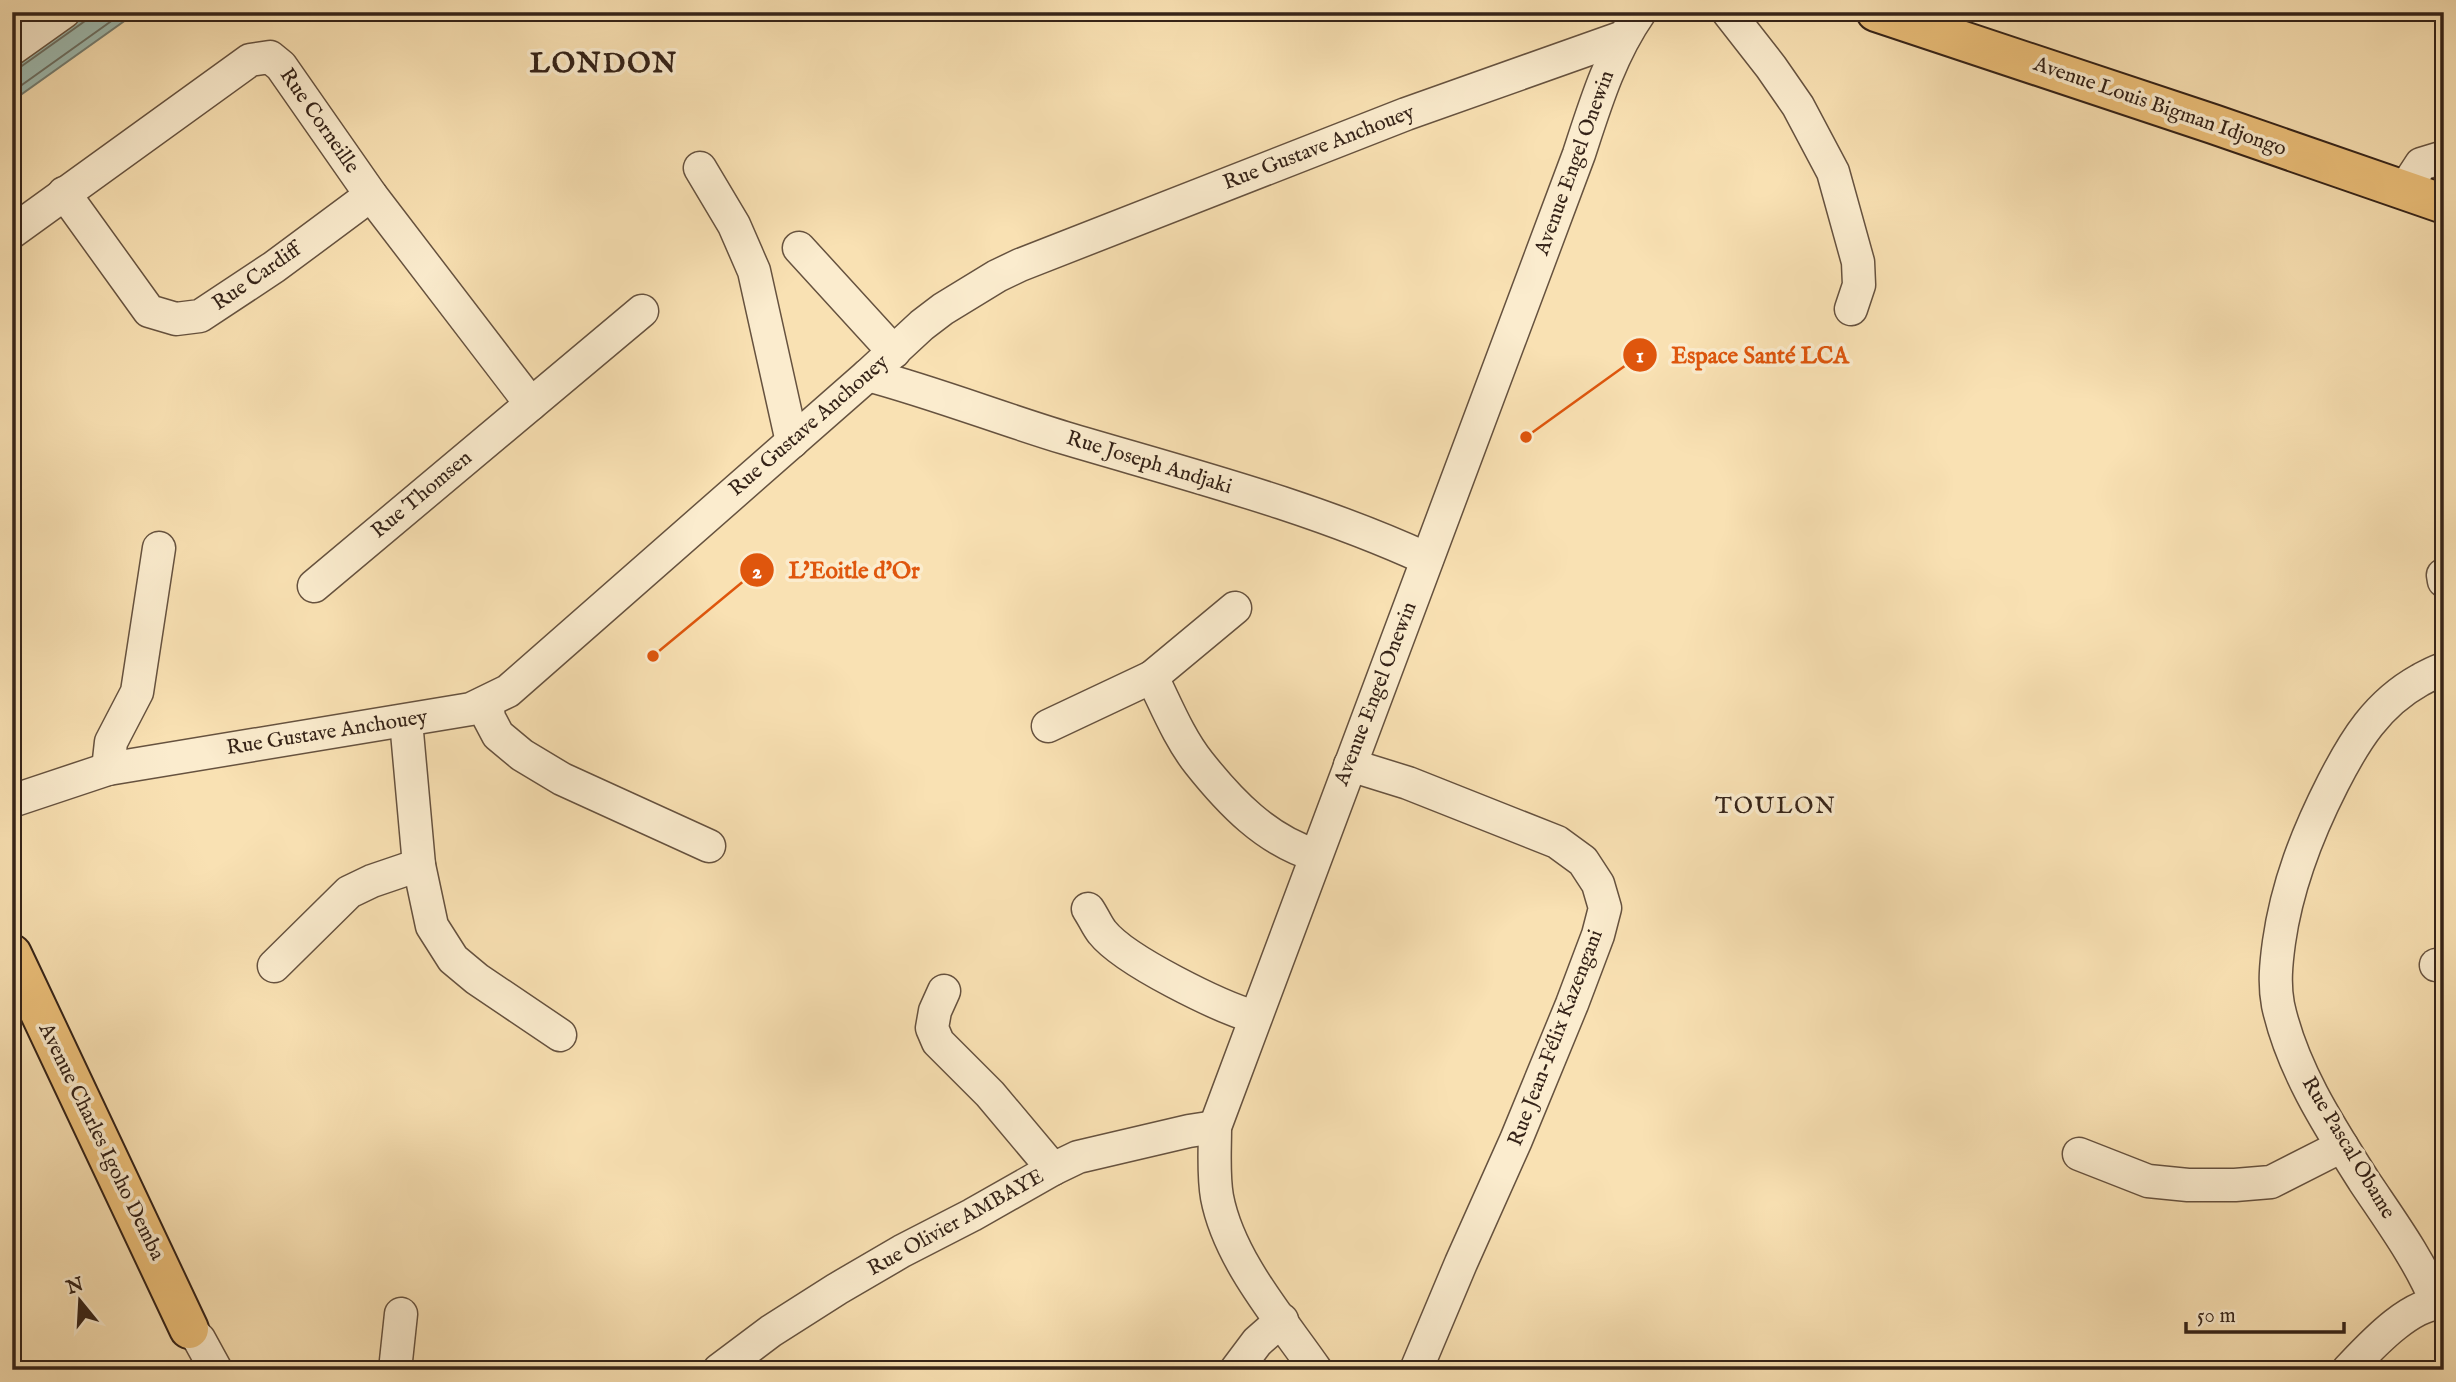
<svg xmlns="http://www.w3.org/2000/svg" width="2456" height="1382" viewBox="0 0 2456 1382" font-family="'IM FELL English',serif">
<style>
.water{fill:#9ebcb2;stroke:#747f74;stroke-width:2}
.lines{fill:none;stroke-linecap:round;stroke-linejoin:round}
.shore{stroke:#6a7065;stroke-width:2}
.minor-casing{stroke:#66523f;stroke-width:35}
.major-casing{stroke:#352318;stroke-width:42}
.minor{stroke:#fbecce;stroke-width:32}
.major{stroke:#ecc07a;stroke-width:38}
.labels{text-anchor:middle;dominant-baseline:central;stroke-width:7;stroke-linejoin:round;paint-order:stroke}
.street-label{font-size:21px;fill:#352318;stroke:#fbecce}
.neighbourhood-label{font-size:23px;letter-spacing:2px;fill:#352318;stroke:#fbecce}
.district-label{font-size:28px;font-weight:bold;letter-spacing:2px;fill:#352318;stroke:#fbecce}
.leader{fill:none;stroke:#df560d;stroke-width:2.5}
.callout-dot{fill:#df560d;stroke:#fbecce;stroke-width:2.5}
.mark-label{font-size:21px;text-anchor:middle;font-weight:bold;fill:#fff}
.callout-label{font-size:23px;text-anchor:middle;font-weight:bold;fill:#df560d;stroke:#fbecce;stroke-width:7;stroke-linejoin:round;paint-order:stroke}
</style>
<rect width="100%" height="100%" fill="#f9e1b3"/>
<filter id="stains"><feTurbulence type="fractalNoise" baseFrequency=".00286" numOctaves="4"/><feColorMatrix values="0 0 0 0 .2 0 0 0 0 .09 0 0 0 0 .02 0 0 0 .5 -.17"/></filter>
<radialGradient id="worn" r=".72"><stop offset=".6" stop-color="#630" stop-opacity="0"/><stop offset="1" stop-color="#630" stop-opacity=".3"/></radialGradient>
<polygon class="water" points="85,12 137,12 12,101 12,64"/>
<g class="lines">
<g class="shore">
<polyline points="12,69 19,68 85,21 88,12"/>
<polyline points="12,92 124,12"/>
</g>
<defs>
<g id="minor">
<polyline points="1728,12 1771,67 1798,106 1833,172 1858,262 1859,285 1851,309"/>
<polyline points="12,49 64,12"/>
<polyline points="700,168 734,225 754,271 792,442"/>
<polyline points="2404,190 2421,164 2444,157"/>
<polyline points="64,193 149,311 176,319 200,316 274,267 371,195"/>
<polyline points="12,232 250,60 270,57 281,66 371,195 531,404"/>
<polyline points="799,248 894,352"/>
<path d="M868,375C935,393 999,418 1065,438C1186,474 1312,506 1427,559"/>
<polyline points="2443,575 2444,581"/>
<polyline points="314,586 642,311"/>
<path d="M1235,608L1152,677C1166,705 1179,738 1199,763C1230,802 1266,840 1315,855"/>
<polyline points="487,703 489,718 498,735 522,755 562,779 709,846"/>
<polyline points="406,721 419,865 432,926 453,959 477,979 560,1035"/>
<polyline points="1048,726 1152,677"/>
<polyline points="1350,765 1408,783 1557,842 1583,861 1598,884 1605,908 1598,935 1572,1004 1516,1140 1461,1263 1416,1370"/>
<polyline points="108,769 111,742 137,692 159,548"/>
<polyline points="12,801 108,769 471,709 508,691 868,375 922,325 943,309 997,276 1020,265 1406,114 1623,37"/>
<path d="M1088,909C1093,916 1097,926 1102,932C1125,961 1220,1007 1255,1017"/>
<polyline points="2436,965 2444,966"/>
<polyline points="274,966 349,892 372,881 419,865"/>
<polyline points="944,991 935,1011 932,1028 938,1042 990,1094 1053,1169"/>
<polyline points="2079,1154 2148,1181 2188,1185 2235,1185 2271,1182 2342,1146"/>
<path d="M2437,1303C2419,1259 2390,1220 2364,1181C2329,1126 2292,1069 2278,1005C2274,984 2276,964 2279,942C2287,885 2307,834 2333,783C2355,740 2377,704 2420,680C2428,676 2435,671 2444,669"/>
<polyline points="189,1329 199,1339 216,1370"/>
<polyline points="395,1370 401,1314"/>
<polyline points="719,1370 771,1331 837,1289 902,1251 972,1215 1053,1169 1078,1157 1189,1131 1215,1127"/>
<polyline points="1236,1370 1257,1342 1282,1320"/>
<path d="M1316,1370C1280,1318 1229,1260 1217,1197C1213,1174 1215,1150 1215,1127L1579,154C1595,105 1610,55 1640,12"/>
<path d="M2348,1370C2369,1348 2412,1300 2444,1304"/>
</g>
<g id="major">
<polyline points="1876,12 2213,124 2444,204"/>
<polyline points="12,954 189,1329"/>
</g>
</defs>
<use href="#minor" class="minor-casing"/>
<use href="#major" class="major-casing"/>
<use href="#minor" class="minor"/>
<use href="#major" class="major"/>
</g>
<g class="labels">
<g class="street-label">
<text transform="translate(2160 107) rotate(19)">Avenue Louis Bigman Idjongo</text>
<text transform="translate(319 121) rotate(55)">Rue Corneille</text>
<text transform="translate(1319 148) rotate(-21)">Rue Gustave Anchouey</text>
<text transform="translate(1575 163) rotate(-70)">Avenue Engel Onewin</text>
<text transform="translate(257 277) rotate(-35)">Rue Cardiff</text>
<text transform="translate(809 426) rotate(-41)">Rue Gustave Anchouey</text>
<text transform="translate(1149 463) rotate(17)">Rue Joseph Andjaki</text>
<text transform="translate(422 495) rotate(-40)">Rue Thomsen</text>
<text transform="translate(1376 694) rotate(-69)">Avenue Engel Onewin</text>
<text transform="translate(327 733) rotate(-9)">Rue Gustave Anchouey</text>
<text transform="translate(1556 1038) rotate(-69)">Rue Jean-Félix Kazengani</text>
<text transform="translate(101 1142) rotate(64)">Avenue Charles Igoho Demba</text>
<text transform="translate(2348 1148) rotate(59)">Rue Pascal Obame</text>
<text transform="translate(956 1223) rotate(-29)">Rue Olivier AMBAYE</text>
</g>
<g class="neighbourhood-label">
<text x="1776" y="806">TOULON</text>
</g>
<g class="district-label">
<text x="604" y="64">LONDON</text>
</g>
</g>
<path class="leader" d="M1526 437L1640 355M653 656L757 570"/>
<g class="callout-dot">
<circle cx="1526" cy="437" r="7"/>
<circle cx="653" cy="656" r="7"/>
<circle cx="1640" cy="355" r="18"/>
<circle cx="757" cy="570" r="18"/>
</g>
<g class="mark-label">
<text x="1640" y="362">1</text>
<text x="757" y="578">2</text>
</g>
<g class="callout-label">
<text x="1760" y="363">Espace Santé LCA</text>
<text x="854" y="578">L'Eoitle d'Or</text>
</g>
<rect width="2456" height="1382" fill="none" stroke="#f9e1b3" stroke-width="42"/>
<rect x="14" y="14" width="2428" height="1354" fill="none" stroke="#352318" stroke-width="3.5"/>
<rect x="21" y="21" width="2414" height="1340" fill="none" stroke="#352318" stroke-width="2"/>
<g transform="translate(80 1301) rotate(342)" stroke="#fbecce" stroke-width="5" paint-order="stroke">
<path d="M0-5L12 26L0 18L-12 26Z" fill="#352318"/>
<text y="-10" font-size="19" font-weight="bold" text-anchor="middle" fill="#352318">N</text>
</g>
<path d="M2186 1322v10h158v-10" fill="none" stroke="#352318" stroke-width="3.5"/>
<text x="2197" y="1322" font-size="21" fill="#352318" stroke="#fbecce" stroke-width="5" paint-order="stroke">50 m</text>
<rect width="100%" height="100%" filter="url(#stains)"/>
<rect width="100%" height="100%" fill="url(#worn)"/>
</svg>
